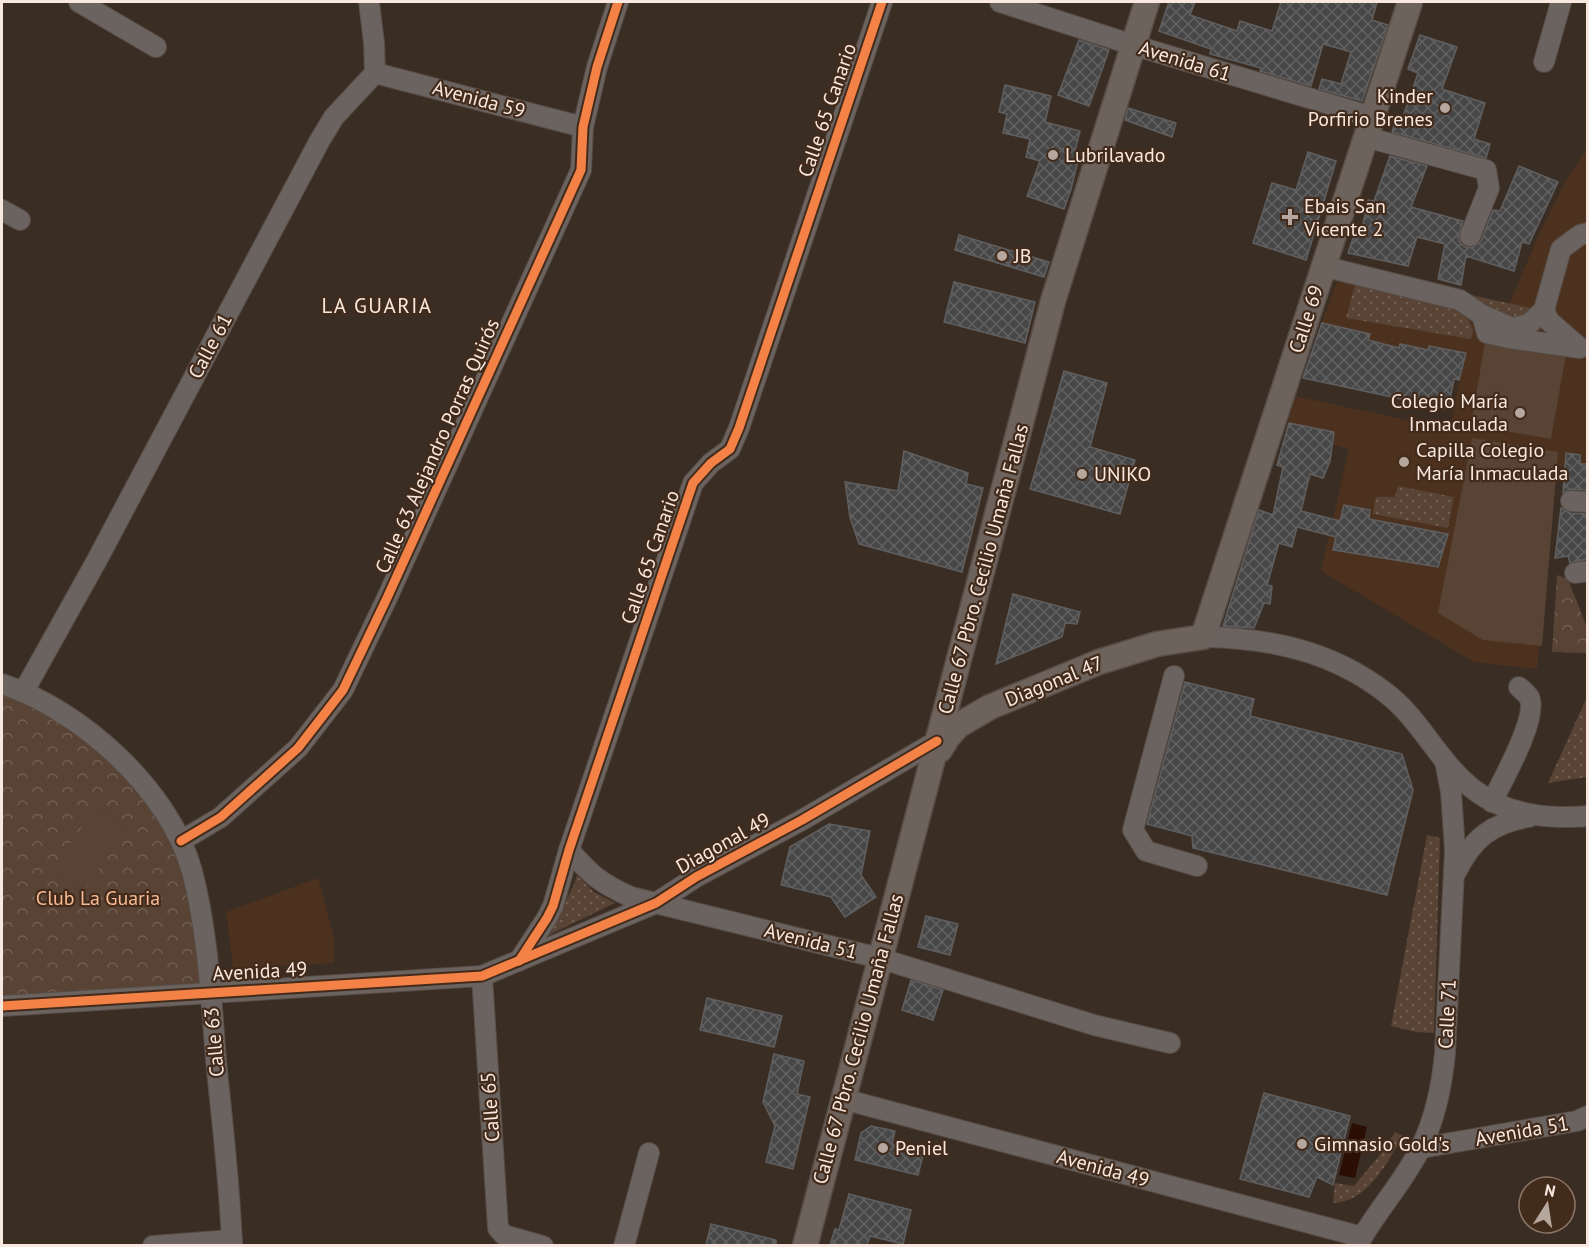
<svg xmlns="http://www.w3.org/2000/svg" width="1589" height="1247" viewBox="0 0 1589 1247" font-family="'PT Sans',sans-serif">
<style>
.built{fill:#4d311f}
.grass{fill:url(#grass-dots)}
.forest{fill:url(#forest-crowns)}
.pitch{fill:#584335}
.water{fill:#2a0e03}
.building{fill:url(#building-cross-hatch);stroke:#605f5f;stroke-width:1.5}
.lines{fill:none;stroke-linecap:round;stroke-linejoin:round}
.minor-casing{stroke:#574c44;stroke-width:22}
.major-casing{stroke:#574c44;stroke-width:27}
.minor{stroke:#6a6360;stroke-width:20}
.major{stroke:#6d635c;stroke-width:24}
.cycleway-casing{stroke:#432b1b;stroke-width:13}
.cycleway{stroke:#f48246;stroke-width:9}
.poi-dot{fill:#b6a79e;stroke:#432b1b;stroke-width:2}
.labels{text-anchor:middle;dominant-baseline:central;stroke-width:4.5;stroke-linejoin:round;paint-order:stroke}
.street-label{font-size:20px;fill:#f9e8df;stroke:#432b1b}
.poi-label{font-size:20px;fill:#f9e8df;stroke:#432b1b;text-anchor:start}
.park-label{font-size:20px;fill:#f8ba94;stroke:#432b1b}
.neighbourhood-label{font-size:21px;letter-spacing:1.5px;fill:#f9e8df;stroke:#432b1b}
</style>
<defs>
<pattern id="grass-dots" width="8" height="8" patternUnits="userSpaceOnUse" patternTransform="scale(1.5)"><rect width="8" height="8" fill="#584335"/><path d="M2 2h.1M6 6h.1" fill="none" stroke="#715e52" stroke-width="1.8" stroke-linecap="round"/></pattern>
<pattern id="forest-crowns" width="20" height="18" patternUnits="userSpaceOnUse" patternTransform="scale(1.5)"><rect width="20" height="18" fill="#584335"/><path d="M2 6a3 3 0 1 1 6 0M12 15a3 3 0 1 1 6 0" fill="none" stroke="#715e52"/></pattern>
<pattern id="building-cross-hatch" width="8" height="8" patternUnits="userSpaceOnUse" patternTransform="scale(1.5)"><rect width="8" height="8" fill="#484748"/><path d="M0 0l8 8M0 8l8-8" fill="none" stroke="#636262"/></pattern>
</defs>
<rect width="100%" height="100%" fill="#3a2d24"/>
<g class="built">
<polygon points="1587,148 1587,469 1557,466 1537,669 1474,662 1321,571 1349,449 1286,431 1294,396 1450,429 1463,363 1317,335 1340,274 1509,305 1539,234 1567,179"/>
<polygon points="318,878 334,937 334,963 233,968 226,912"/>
</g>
<g class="grass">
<polygon points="1356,281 1460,303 1473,330 1471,339 1346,318"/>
<path d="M1466,294L1531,308L1530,317C1496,321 1492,312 1466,294Z"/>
<polygon points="1398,486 1454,497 1448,528 1373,514 1376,497 1395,497"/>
<polygon points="1587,697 1587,777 1548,783"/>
<polygon points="1427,835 1440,838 1434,1033 1416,1032 1391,1026"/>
<polygon points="577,875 594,892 615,903 547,936 573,887"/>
<path d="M1395,1132L1403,1136C1387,1163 1368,1202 1333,1203L1335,1183L1354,1186L1379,1156Z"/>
</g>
<g class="forest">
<polygon points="1557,575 1568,579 1586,625 1587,625 1587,653 1552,652"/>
<polygon points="2,684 80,724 181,841 210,992 2,1006"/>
</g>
<g class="pitch">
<polygon points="1485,342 1566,354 1551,439 1471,425"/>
<polygon points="1472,438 1558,452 1542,646 1483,640 1438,613"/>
<polygon points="97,806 128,828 83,891 52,869"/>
</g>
<polygon class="water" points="1352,1123 1367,1127 1355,1178 1339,1175"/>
<g class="building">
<polygon points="1169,2 1195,2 1190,15 1237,31 1240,21 1272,31 1281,2 1377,2 1372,20 1388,25 1362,101 1319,89 1322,79 1341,84 1351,52 1323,44 1311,86 1260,71 1261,68 1210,54 1211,49 1159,31"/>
<polygon points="1420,35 1457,47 1442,89 1485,103 1474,139 1490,144 1486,158 1392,132 1397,115 1403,117 1418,73 1408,69"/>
<polygon points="1079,40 1109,50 1089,106 1058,95"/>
<polygon points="1005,85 1051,96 1045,122 1080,131 1075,151 1080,153 1071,189 1064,209 1027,196 1040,161 1026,157 1030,139 1003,133 1007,114 999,112"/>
<polygon points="1128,108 1176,123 1172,137 1125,120"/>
<polygon points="1308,152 1336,161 1306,260 1253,243 1272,183 1296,190"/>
<polygon points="1390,156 1427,166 1411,207 1463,221 1458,237 1461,244 1466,247 1472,248 1481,241 1493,210 1500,211 1519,166 1558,182 1529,244 1522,242 1514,271 1466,256 1461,285 1438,279 1445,244 1417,237 1408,266 1348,253 1355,232 1361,233 1368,200 1374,201"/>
<polygon points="959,235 1049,262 1044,277 955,250"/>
<polygon points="954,282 1035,302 1025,343 944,322"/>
<polygon points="1322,323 1370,334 1368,340 1399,348 1400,344 1428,350 1429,346 1466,353 1459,380 1454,379 1448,409 1303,378"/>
<polygon points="1064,371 1107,383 1090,447 1135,460 1120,514 1030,489"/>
<polygon points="1289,423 1334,432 1330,461 1323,478 1310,474 1301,511 1340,521 1344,505 1370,510 1369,519 1448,534 1438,567 1333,550 1336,537 1297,527 1292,547 1279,543 1267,585 1272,586 1270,604 1264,603 1254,628 1223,626 1259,510 1273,515 1283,467 1277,465"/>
<polygon points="904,451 968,473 966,484 983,488 962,572 859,544 850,517 845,482 898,491"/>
<polygon points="1566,453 1580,455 1580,464 1587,464 1587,490 1571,489 1563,493"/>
<polygon points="1561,508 1570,513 1587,514 1587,559 1570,563 1568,556 1555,558"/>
<polygon points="1013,594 1080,612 1077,624 1065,623 1062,637 996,664"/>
<polygon points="1185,682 1254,699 1250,716 1402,754 1413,790 1387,895 1193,848 1192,836 1147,824"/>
<polygon points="829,824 870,831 861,875 876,897 845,917 831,897 781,885 790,847"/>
<polygon points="926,916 958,924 950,955 918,947"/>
<polygon points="911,980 943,990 933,1020 902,1010"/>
<polygon points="707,998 782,1016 774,1047 700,1030"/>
<polygon points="774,1054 804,1061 797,1094 810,1097 793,1169 766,1162 775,1126 763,1102"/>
<polygon points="1264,1093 1350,1116 1333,1185 1317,1177 1309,1197 1240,1179"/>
<polygon points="871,1126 895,1131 892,1144 924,1151 918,1175 855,1160 861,1133"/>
<polygon points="849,1194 911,1210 903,1244 870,1236 867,1245 830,1245 835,1229 839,1230"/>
<polygon points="711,1224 776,1240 776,1245 706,1245"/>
</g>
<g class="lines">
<defs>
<g id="minor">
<polyline points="79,2 156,47"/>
<polyline points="1000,2 1133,45 1372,117"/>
<polyline points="1544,62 1561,2"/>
<polyline points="375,73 583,127"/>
<polyline points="1366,137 1486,170 1489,188 1470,236"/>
<polyline points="2,210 20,220"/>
<polyline points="1322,266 1460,300 1482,315 1512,328 1529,324 1544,310 1561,249 1580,235 1588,233"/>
<polyline points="1482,315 1487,333 1509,338 1580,348 1549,321 1544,310"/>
<polyline points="1571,501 1588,502"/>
<polyline points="1575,573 1588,571"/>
<path d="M1203,637C1270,638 1332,651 1386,693C1411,712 1426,738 1446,762C1476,800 1512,816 1560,817C1569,817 1579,817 1588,816"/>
<polyline points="1174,676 1133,830 1146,851 1197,866"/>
<path d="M2,684C81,710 169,789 192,871C208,932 211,998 216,1060C222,1122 230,1184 232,1246"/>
<polyline points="24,691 97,560 320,140 334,117 375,73 374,43 369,2"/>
<path d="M1492,802C1502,781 1539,717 1529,697C1527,694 1522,690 1519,687"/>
<polyline points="181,841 221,817 298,748 343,690 387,598 581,170 583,127 597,67 618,2"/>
<path d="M569,850C591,875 600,883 631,897L879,958L1094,1025L1170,1043"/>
<path d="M1456,872C1473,838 1492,823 1529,817"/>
<polyline points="519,961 547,918 553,906 569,850 693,483 711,463 730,449 739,428 882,2"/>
<polyline points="482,976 498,1228 504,1235 543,1246"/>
<polyline points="2,1006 482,976 656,903 696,877 802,820 937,741"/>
<polyline points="843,1099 1362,1237"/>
<polyline points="1421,1148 1577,1121 1588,1116"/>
<polyline points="153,1246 232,1240"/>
<polyline points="624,1246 649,1153"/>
<path d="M1357,1246C1376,1211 1404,1182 1421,1147C1436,1117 1442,1085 1445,1053L1455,850L1451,792L1445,761"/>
</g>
<g id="major">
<polyline points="940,750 948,737 959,725 990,707 1099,662 1157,644 1203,637 1410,2"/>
<polyline points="805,1246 1053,301 1147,2"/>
</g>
</defs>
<use href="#minor" class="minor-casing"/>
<use href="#major" class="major-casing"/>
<use href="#minor" class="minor"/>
<use href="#major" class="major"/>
<defs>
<g id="cycleway">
<polyline points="181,841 221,817 298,748 343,690 387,598 581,170 583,127 597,67 618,2"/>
<polyline points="519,961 547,918 553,906 569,850 693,483 711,463 730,449 739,428 882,2"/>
<polyline points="2,1006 482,976 656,903 696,877 802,820 937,741"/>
</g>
</defs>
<use href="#cycleway" class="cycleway-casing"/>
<use href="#cycleway" class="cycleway"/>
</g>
<g class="poi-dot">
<circle cx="1445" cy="108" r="6"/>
<circle cx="1053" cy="155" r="6"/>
<path d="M1287 208h6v6h6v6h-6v6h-6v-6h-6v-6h6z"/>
<circle cx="1002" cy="256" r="6"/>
<circle cx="1520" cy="413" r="6"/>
<circle cx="1404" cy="462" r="6"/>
<circle cx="1082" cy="474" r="6"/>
<circle cx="1302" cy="1144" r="6"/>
<circle cx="883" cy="1148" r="6"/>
</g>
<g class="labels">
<g class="street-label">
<text transform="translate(1185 61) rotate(17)">Avenida 61</text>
<text transform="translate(479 99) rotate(15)">Avenida 59</text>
<text transform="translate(827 110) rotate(-71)">Calle 65 Canario</text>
<text transform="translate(1306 319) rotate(-72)">Calle 69</text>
<text transform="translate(210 346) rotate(-62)">Calle 61</text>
<text transform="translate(437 446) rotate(-66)">Calle 63 Alejandro Porras Quirós</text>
<text transform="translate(650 557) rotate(-71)">Calle 65 Canario</text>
<text transform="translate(983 569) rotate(-75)">Calle 67 Pbro. Cecilio Umaña Fallas</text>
<text transform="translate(1054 681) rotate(-22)">Diagonal 47</text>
<text transform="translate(723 843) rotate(-29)">Diagonal 49</text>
<text transform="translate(811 941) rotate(14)">Avenida 51</text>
<text transform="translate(260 971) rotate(-3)">Avenida 49</text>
<text transform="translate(1447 1014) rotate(-87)">Calle 71</text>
<text transform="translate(858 1039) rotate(-75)">Calle 67 Pbro. Cecilio Umaña Fallas</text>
<text transform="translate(214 1042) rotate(-95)">Calle 63</text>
<text transform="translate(490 1107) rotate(-94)">Calle 65</text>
<text transform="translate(1522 1131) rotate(-10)">Avenida 51</text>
<text transform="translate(1103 1168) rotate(15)">Avenida 49</text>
</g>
<g class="poi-label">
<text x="1433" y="96" text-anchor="end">Kinder<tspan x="1433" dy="23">Porfirio Brenes</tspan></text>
<text x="1065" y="155">Lubrilavado</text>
<text x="1304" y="206">Ebais San<tspan x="1304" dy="23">Vicente 2</tspan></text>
<text x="1014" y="256">JB</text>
<text x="1508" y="401" text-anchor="end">Colegio María<tspan x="1508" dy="23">Inmaculada</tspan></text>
<text x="1416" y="450">Capilla Colegio<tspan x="1416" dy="23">María Inmaculada</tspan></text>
<text x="1094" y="474">UNIKO</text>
<text x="1314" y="1144">Gimnasio Gold's</text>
<text x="895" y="1148">Peniel</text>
</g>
<g class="park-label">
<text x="98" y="898">Club La Guaria</text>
</g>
<g class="neighbourhood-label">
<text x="377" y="305">LA GUARIA</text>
</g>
</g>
<rect width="1589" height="1247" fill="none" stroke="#f9e8df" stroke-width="6"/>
<g transform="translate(1547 1205) rotate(12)"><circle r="28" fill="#432b1b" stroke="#8c7769" stroke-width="1.5"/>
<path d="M0-4.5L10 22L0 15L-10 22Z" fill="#b6a79e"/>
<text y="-9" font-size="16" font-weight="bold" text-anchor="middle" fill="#f9e8df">N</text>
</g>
</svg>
